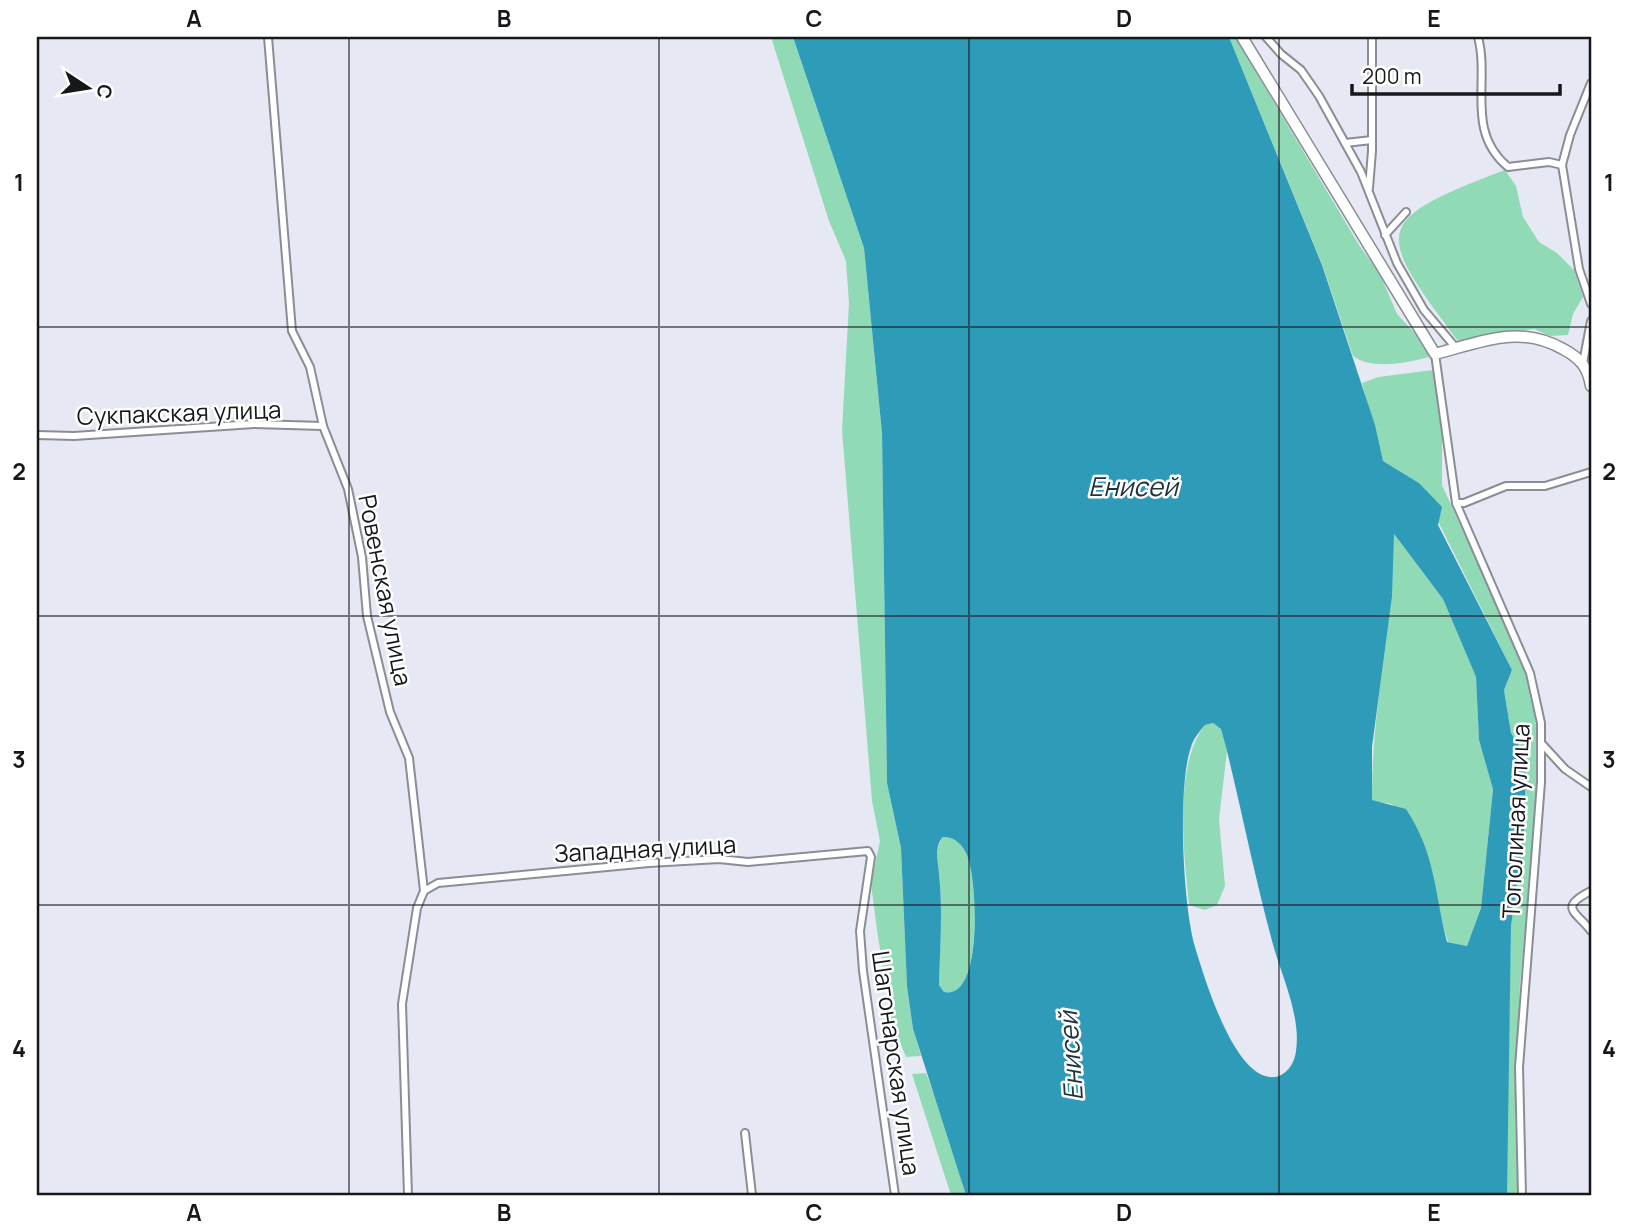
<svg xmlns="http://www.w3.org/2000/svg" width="1628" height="1232" viewBox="0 0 1628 1232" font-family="Manrope,sans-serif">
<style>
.green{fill:#90dbb6}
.water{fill:#2e9cb8;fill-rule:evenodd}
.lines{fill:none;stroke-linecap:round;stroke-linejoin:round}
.street-casing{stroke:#8a8d95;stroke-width:10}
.secondary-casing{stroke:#8a8d95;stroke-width:13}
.street{stroke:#fff;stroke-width:6}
.secondary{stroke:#fff;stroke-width:10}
.grid{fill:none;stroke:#17181b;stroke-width:2;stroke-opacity:0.55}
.labels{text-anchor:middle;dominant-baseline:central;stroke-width:5;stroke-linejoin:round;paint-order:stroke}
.street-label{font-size:24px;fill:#17181b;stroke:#fff}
.water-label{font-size:26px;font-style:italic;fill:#1d343b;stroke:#fff}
.neatline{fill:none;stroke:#17181b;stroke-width:2.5}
.grid-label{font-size:23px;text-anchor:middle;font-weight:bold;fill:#17181b}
</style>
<rect width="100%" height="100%" fill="#e6e9f3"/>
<g class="green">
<polygon points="771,37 793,37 864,248 882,433 887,783 901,848 907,986 913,1029 921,1056 906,1057 891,1020 877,930 871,884 880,841 872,801 842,430 849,303 846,261 829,221"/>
<path d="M1229,37H1235L1359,245L1380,274L1397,314L1427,346L1429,357C1408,363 1371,370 1353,356L1322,264Z"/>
<path d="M1505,170L1516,186L1523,217L1539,242L1557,253L1574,270L1583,297L1573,314L1568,335L1550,336L1534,329L1458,341C1374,229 1371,221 1505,170Z"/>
<polygon points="1433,370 1442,426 1442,485 1524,666 1533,700 1540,762 1520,983 1515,1116 1518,1195 1507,1195 1506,1168 1511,926 1524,835 1526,757 1511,733 1504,690 1512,670 1419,483 1383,461 1362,383 1378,377"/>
<path d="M1393,533L1443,599L1476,677L1479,740L1493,788L1481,908L1467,946L1448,942L1440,915L1392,804L1372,801C1371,709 1394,624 1393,533Z"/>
<path d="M1213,723L1221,729L1227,751L1219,819L1225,886L1217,905L1205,910L1189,905C1184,855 1173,766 1205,725Z"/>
<path d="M943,837C955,837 962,844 967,855C977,877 984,1001 944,992L939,985C940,947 943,911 939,874C938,861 935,847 943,837Z"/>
<polygon points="926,1073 950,1138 966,1195 951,1195 912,1074"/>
</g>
<path class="water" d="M793,37H1229L1322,265L1375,425L1383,461L1419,483L1442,507L1438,525L1512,670L1504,690L1511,733L1526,757L1524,835L1511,926L1507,1195H966L913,1029L907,986L901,848L887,783L882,433L864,248ZM1394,534L1443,599L1476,677L1479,740L1493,789L1481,908L1467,946L1447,942C1434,891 1436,855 1406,809L1372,800V747L1392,596ZM1213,723L1221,729L1227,751C1243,817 1256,883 1274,948C1283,979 1301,1017 1296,1051C1295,1061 1289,1072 1279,1076C1237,1090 1204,976 1195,947C1183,906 1177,787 1191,747C1193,739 1200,731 1205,725ZM943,837C955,837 962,844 967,855C977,877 984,1001 944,992L939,985C940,947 943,911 939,874C938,861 934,846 943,837Z"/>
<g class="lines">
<defs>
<g id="street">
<polyline points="268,37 292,331 310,367 323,426 348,489 362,557 367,616 390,712 409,758 424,891 417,908 402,1004 408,1195"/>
<polyline points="1266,37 1281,54 1301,70 1319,96 1361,172 1397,263 1424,310 1456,348"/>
<path d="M1478,37C1490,82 1465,131 1508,167L1549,162L1562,165"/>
<polyline points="1591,83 1570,135 1562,165 1579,269 1591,304"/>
<polyline points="1345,143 1372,140"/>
<polyline points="1369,188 1372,151 1372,37"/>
<polyline points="1385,235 1406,212"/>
<polyline points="1435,354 1456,503 1530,673 1541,723 1541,782 1519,1067 1522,1195"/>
<polyline points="1583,363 1591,321"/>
<polyline points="37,435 74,436 254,424 323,426"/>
<polyline points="1456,503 1464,503 1506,486 1545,486 1591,472"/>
<polyline points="1542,744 1565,769 1591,787"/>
<polyline points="424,891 438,883 649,863 719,859 748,862 868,851 871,857 860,931 863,971 895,1195"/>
<path d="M1591,891C1557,908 1577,912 1591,931"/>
<polyline points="745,1133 752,1195"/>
</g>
<path id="secondary" d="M1242,37L1435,354C1481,342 1519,324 1563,349C1580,358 1588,367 1591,386"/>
</defs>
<use href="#street" class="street-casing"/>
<use href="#secondary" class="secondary-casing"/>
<use href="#street" class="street"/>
<use href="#secondary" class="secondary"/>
</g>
<path class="grid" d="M349,37V1195M659,37V1195M969,37V1195M1279,37V1195M37,327H1591M37,616H1591M37,905H1591"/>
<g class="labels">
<g class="street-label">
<text transform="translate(179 412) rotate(-2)">Сукпакская улица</text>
<text transform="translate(386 590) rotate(79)">Ровенская улица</text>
<text transform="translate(1515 821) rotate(-87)">Тополиная улица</text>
<text transform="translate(645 848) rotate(-3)">Западная улица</text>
<text transform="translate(897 1063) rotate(82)">Шагонарская улица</text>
</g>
<g class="water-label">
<text x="1133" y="486">Енисей</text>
<text transform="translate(1070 1056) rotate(-94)">Енисей</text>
</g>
</g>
<rect width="1628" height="1232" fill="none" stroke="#ffffff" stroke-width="77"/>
<g transform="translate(88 88) rotate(102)" stroke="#ffffff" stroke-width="5" paint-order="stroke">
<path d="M0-5L12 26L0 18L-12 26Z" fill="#17181b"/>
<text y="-10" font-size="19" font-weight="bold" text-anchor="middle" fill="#17181b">С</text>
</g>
<path d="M1352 84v10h208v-10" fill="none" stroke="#17181b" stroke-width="3.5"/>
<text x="1362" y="84" font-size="21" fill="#17181b" stroke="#ffffff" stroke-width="5" paint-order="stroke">200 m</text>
<rect x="38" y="38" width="1552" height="1156" class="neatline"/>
<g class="grid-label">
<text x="194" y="27">A</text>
<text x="504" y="27">B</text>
<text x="814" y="27">C</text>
<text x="1124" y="27">D</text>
<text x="1434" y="27">E</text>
<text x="19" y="191">1</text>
<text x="1609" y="191">1</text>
<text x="19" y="480">2</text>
<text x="1609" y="480">2</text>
<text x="19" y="768">3</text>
<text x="1609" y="768">3</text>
<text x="19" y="1057">4</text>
<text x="1609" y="1057">4</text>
<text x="194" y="1221">A</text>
<text x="504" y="1221">B</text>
<text x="814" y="1221">C</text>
<text x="1124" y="1221">D</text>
<text x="1434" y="1221">E</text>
</g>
</svg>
